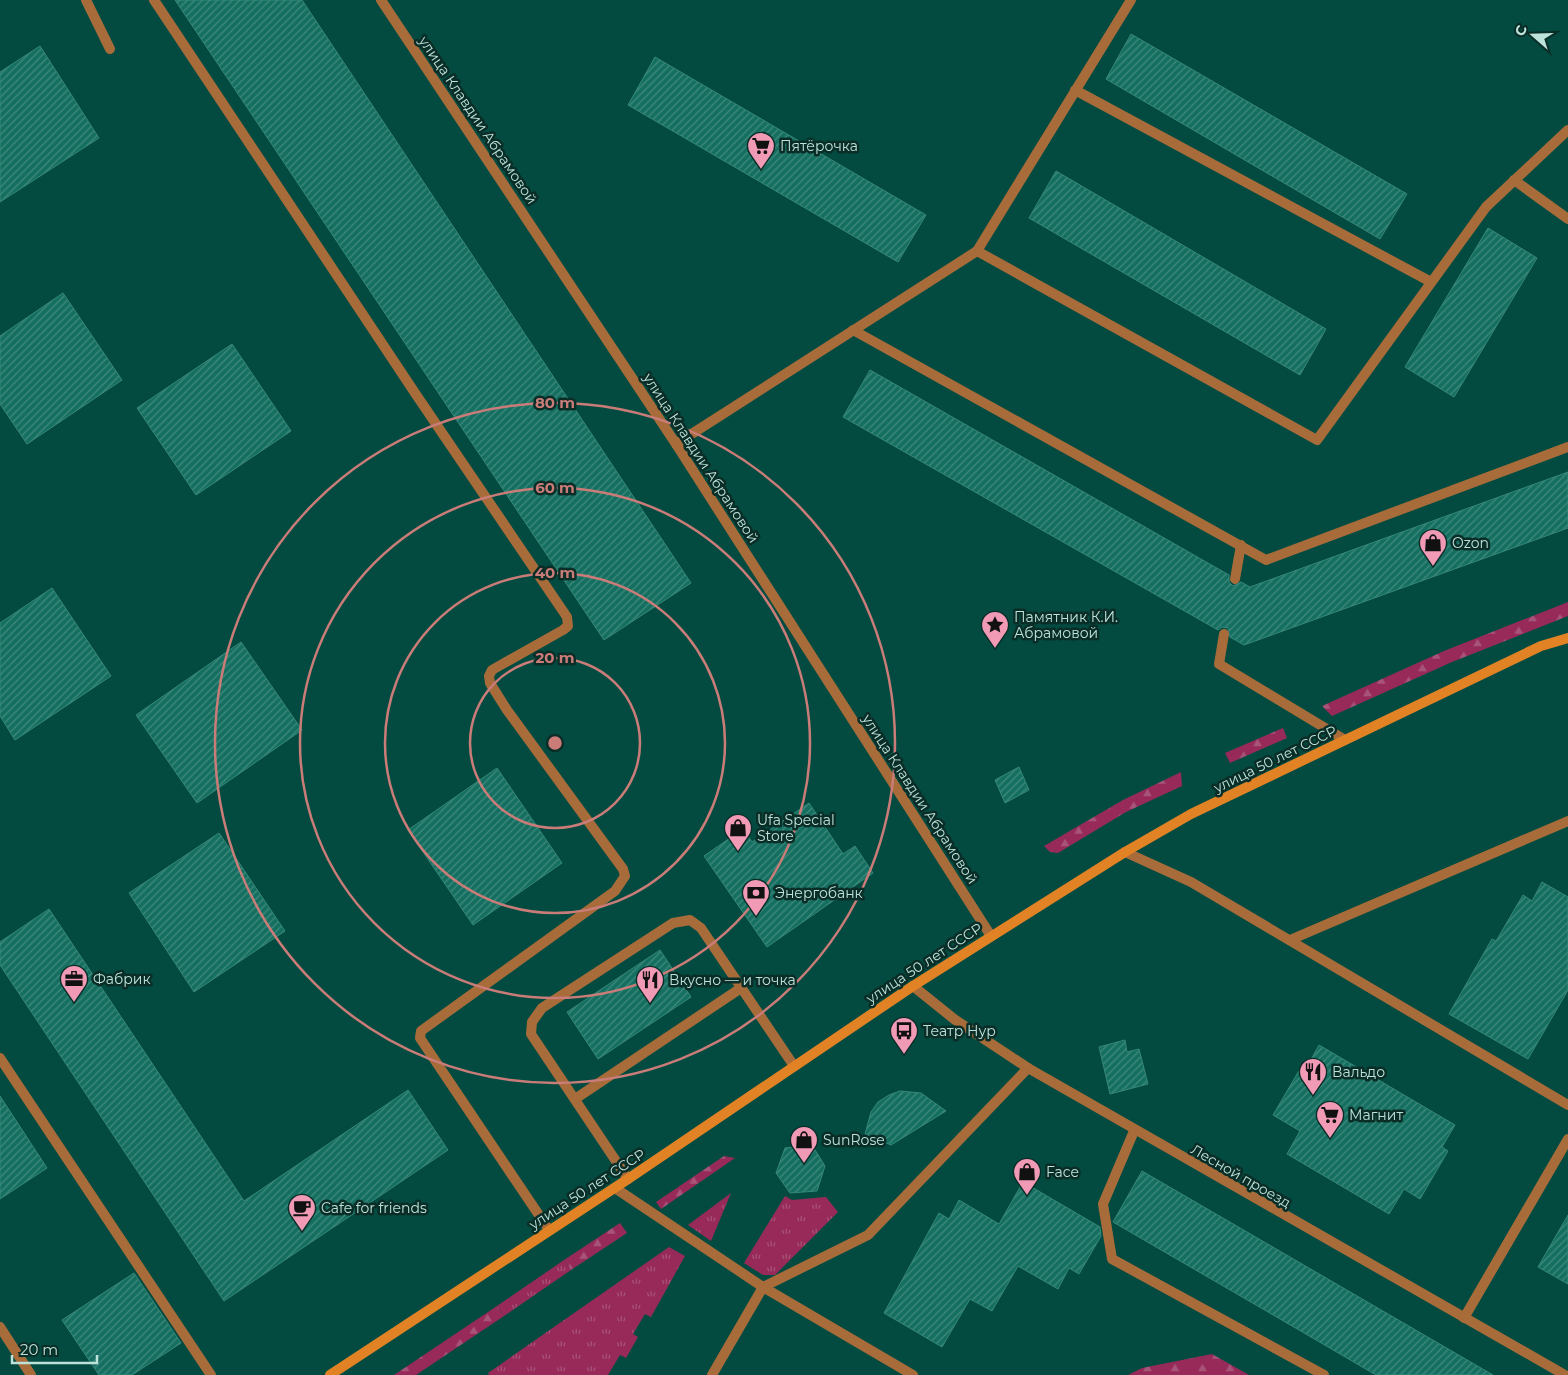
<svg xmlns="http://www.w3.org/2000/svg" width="1568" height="1375" viewBox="0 0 1568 1375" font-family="Montserrat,sans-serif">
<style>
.grass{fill:url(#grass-tufts)}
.forest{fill:url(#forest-firs)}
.building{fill:url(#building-hatch);stroke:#368878}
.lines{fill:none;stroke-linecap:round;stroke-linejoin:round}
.lane{stroke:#a86c3a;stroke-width:10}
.street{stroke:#a86c3a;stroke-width:10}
.secondary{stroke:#e18225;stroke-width:10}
.ring{fill:none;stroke:#ca7c78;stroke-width:2.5}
.labels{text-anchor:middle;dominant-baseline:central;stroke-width:5;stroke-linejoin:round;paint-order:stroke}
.street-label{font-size:14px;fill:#bce2d9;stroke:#0a2d27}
.poi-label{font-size:14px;fill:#bce2d9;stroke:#0a2d27;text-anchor:start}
.centre{fill:#ca7c78;stroke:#0a2d27;stroke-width:2.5}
.ring-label{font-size:15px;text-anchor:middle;font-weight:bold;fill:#ca7c78;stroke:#0a2d27;stroke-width:5;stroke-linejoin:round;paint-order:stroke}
</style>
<defs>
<pattern id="grass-tufts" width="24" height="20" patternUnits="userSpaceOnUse" patternTransform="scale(1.25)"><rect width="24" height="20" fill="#972a59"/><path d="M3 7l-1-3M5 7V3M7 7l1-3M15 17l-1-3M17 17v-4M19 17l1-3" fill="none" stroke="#a85378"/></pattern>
<pattern id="forest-firs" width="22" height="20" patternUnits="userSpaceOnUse" patternTransform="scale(1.25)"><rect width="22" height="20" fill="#972a59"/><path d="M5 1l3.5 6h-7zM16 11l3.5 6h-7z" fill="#a85378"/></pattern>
<pattern id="building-hatch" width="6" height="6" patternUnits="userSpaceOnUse" patternTransform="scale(1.25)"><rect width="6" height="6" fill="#156f60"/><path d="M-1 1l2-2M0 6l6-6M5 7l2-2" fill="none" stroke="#408a7e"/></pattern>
</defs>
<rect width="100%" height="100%" fill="#034b40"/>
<g class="grass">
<polygon points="731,1193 711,1241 688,1225"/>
<polygon points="785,1196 792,1200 826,1197 838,1212 775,1275 763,1275 744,1263"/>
<polygon points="669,1247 685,1256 651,1317 645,1314 633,1334 638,1337 626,1358 620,1355 608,1375 489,1375 488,1373"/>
<polygon points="564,1260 571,1270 504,1316 497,1306"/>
</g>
<g class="forest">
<polygon points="1568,602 1568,616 1452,662 1332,716 1322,706 1444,651"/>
<polygon points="1283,728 1287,738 1230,763 1225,753"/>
<polygon points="1181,772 1182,786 1126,812 1058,853 1050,852 1044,846 1123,800"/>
<polygon points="724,1156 735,1158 661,1209 656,1202"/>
<polygon points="620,1223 627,1233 571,1270 564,1260"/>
<polygon points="497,1306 504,1316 416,1375 394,1375"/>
<polygon points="1212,1354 1249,1375 1128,1375 1142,1368"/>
</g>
<g class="building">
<polygon points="175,0 302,0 691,583 604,640"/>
<polygon points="1131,34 1407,194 1380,239 1106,79"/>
<polygon points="40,46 99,138 0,202 0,72"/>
<polygon points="655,57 926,215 898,262 628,105"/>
<polygon points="1056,171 1326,329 1300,375 1029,218"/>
<polygon points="1488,228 1537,258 1454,397 1405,367"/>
<polygon points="63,293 122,380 27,444 0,404 0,336"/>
<polygon points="232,344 291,431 196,495 137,408"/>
<polygon points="870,370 1229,575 1229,582 1233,586 1241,582 1250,587 1568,472 1568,528 1244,645 1230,637 1228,628 1222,627 1218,630 843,417"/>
<polygon points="52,588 111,676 15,740 0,716 0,623"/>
<polygon points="241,642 302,730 197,803 136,715"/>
<polygon points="1019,767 1029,790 1005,803 995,780"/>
<polygon points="497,768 562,863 473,925 408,830"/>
<polygon points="809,803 843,854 855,846 873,873 767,947 704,856 743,829 752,842"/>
<polygon points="219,833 285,931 194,992 129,893"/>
<polygon points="1542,882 1568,897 1568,990 1528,1059 1449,1014 1492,939 1496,941 1523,895 1532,901"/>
<polygon points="49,909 244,1201 408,1090 448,1150 224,1301 0,965 0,942"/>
<polygon points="660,950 691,997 598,1059 567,1012"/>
<polygon points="1125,1040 1127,1052 1139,1049 1148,1084 1110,1094 1099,1047"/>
<polygon points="1319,1045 1455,1125 1442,1147 1448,1151 1420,1199 1404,1189 1389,1214 1287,1154 1300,1131 1273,1115 1303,1064 1307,1067"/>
<polygon points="900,1091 921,1093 946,1111 891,1145 865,1134 871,1112 878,1102 889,1095"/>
<polygon points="0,1096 47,1168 0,1199"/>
<polygon points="812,1145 825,1166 817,1191 790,1193 776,1173 785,1148"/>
<polygon points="1142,1171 1493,1375 1376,1375 1299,1330 1113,1222"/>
<polygon points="1023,1182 1100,1227 1101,1236 1079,1274 1069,1268 1058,1289 1018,1266 992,1311 970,1299 942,1347 884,1313 939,1213 949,1219 959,1200 999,1224"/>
<polygon points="1568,1215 1568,1284 1538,1267"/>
<polygon points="134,1273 181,1343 132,1375 99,1375 62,1320"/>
</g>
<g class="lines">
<g class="lane">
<polyline points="86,0 110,49"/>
<polyline points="154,0 415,393 567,617 568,626 563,630 492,670 489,676 490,683 507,710 623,869 625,876 615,891 421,1031 420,1038 549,1230"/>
<polyline points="1075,90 1431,282"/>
<polyline points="1514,180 1568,219"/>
<polyline points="977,251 1131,0"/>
<polyline points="853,330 1266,560 1568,447"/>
<polyline points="676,444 977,251 1317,440 1486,207 1568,130"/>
<polyline points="1235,579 1241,545"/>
<polyline points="1224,634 1219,664 1345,740"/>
<polyline points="1125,852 1191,882 1568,1105"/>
<polyline points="1290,940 1568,821"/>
<polyline points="0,1058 211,1375"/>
<polyline points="575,1099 741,988"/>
<polyline points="1134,1131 1103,1204 1112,1259 1324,1375"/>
<polyline points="628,1179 531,1034 532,1022 542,1008 673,923 690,920 701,928 794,1066"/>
<polyline points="615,1188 763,1287 913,1375"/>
<polyline points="1464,1318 1568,1139"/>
<polyline points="0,1327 31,1375"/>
<polyline points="712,1375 763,1287 868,1235 1028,1068"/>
</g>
<g class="street">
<polyline points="381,0 676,444 991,936"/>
<polyline points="913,986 954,1019 1028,1068 1565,1375"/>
</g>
<polyline class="secondary" points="330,1375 628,1179 913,986 1125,852 1191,814 1541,646 1568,638"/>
</g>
<g class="ring">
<circle cx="555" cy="743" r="85"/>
<circle cx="555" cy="743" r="170"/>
<circle cx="555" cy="743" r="255"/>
<circle cx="555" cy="743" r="340"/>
</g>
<defs>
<symbol id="supermarket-pin" viewBox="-11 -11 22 30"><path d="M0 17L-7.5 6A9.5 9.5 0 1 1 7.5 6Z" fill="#f09ab6" stroke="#0a2d27"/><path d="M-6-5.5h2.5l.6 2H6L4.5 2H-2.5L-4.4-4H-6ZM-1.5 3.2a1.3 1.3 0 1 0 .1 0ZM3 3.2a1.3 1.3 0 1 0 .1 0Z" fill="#111"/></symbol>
<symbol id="shop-pin" viewBox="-11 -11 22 30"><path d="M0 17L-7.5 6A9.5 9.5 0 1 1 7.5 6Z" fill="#f09ab6" stroke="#0a2d27"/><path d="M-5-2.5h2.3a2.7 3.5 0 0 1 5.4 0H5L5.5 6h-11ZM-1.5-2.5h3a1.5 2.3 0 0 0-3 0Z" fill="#111"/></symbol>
<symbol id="sight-pin" viewBox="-11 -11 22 30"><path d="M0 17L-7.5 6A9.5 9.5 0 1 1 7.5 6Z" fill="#f09ab6" stroke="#0a2d27"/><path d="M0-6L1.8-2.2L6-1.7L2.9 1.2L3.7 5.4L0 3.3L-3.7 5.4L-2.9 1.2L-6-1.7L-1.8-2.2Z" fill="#111"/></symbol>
<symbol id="bank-pin" viewBox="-11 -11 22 30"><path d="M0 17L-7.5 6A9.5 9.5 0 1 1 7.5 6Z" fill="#f09ab6" stroke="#0a2d27"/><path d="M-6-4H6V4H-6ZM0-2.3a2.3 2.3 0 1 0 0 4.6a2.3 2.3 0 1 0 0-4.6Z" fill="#111"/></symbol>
<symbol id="office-pin" viewBox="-11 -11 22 30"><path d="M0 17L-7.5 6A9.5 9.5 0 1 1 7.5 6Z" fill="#f09ab6" stroke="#0a2d27"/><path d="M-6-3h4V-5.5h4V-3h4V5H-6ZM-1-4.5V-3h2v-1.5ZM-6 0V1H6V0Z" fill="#111"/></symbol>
<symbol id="restaurant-pin" viewBox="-11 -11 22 30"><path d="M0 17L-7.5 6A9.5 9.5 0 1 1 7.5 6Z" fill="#f09ab6" stroke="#0a2d27"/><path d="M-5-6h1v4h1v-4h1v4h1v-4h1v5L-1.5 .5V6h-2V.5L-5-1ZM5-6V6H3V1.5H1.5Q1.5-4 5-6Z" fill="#111"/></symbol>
<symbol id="bus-pin" viewBox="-11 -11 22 30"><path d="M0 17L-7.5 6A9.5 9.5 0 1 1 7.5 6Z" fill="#f09ab6" stroke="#0a2d27"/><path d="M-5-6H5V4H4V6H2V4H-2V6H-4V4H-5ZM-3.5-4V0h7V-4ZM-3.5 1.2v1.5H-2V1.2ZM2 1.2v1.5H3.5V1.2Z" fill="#111"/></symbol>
<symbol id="cafe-pin" viewBox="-11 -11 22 30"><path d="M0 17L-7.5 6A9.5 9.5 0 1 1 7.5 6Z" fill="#f09ab6" stroke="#0a2d27"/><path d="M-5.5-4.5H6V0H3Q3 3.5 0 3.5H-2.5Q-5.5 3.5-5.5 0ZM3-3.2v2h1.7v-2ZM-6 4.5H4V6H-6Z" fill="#111"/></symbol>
</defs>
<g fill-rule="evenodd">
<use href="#supermarket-pin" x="745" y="130" width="32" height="43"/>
<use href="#shop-pin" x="1417" y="527" width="32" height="43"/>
<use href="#sight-pin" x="979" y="609" width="32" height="43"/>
<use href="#shop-pin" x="722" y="812" width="32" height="43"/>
<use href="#bank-pin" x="740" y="877" width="32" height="43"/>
<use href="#office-pin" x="58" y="963" width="32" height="43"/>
<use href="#restaurant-pin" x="634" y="964" width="32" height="43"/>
<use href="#bus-pin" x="888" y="1015" width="32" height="43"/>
<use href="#restaurant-pin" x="1297" y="1056" width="32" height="43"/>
<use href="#supermarket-pin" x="1314" y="1099" width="32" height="43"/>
<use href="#shop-pin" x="788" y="1124" width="32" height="43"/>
<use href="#shop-pin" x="1011" y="1156" width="32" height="43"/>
<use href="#cafe-pin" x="286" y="1192" width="32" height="43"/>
</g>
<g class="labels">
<g class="street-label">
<text transform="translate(478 120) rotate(56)">улица Клавдии Абрамовой</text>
<text transform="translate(701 458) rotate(57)">улица Клавдии Абрамовой</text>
<text transform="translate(1275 759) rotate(-26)">улица 50 лет СССР</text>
<text transform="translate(920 799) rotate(57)">улица Клавдии Абрамовой</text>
<text transform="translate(924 963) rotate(-33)">улица 50 лет СССР</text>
<text transform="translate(1241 1176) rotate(30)">Лесной проезд</text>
<text transform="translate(587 1189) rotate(-33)">улица 50 лет СССР</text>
</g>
<g class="poi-label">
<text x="780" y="146">Пятёрочка</text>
<text x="1452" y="543">Ozon</text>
<text x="1014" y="617">Памятник К.И.<tspan x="1014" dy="16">Абрамовой</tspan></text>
<text x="757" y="820">Ufa Special<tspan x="757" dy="16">Store</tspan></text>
<text x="775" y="893">Энергобанк</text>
<text x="93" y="979">Фабрик</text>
<text x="669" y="980">Вкусно — и точка</text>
<text x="923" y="1031">Театр Нур</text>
<text x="1332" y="1072">Вальдо</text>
<text x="1349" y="1115">Магнит</text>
<text x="823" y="1140">SunRose</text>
<text x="1046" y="1172">Face</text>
<text x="321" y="1208">Cafe for friends</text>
</g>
</g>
<circle cx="555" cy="743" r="8" class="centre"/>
<g class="ring-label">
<text x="555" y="408">80 m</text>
<text x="555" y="493">60 m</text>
<text x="555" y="578">40 m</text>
<text x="555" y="663">20 m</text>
</g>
<g transform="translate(1533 35) rotate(290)" stroke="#0a2d27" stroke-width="4" paint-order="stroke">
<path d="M0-4L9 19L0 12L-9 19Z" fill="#bce2d9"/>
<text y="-8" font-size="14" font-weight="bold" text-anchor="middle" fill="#bce2d9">С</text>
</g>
<path d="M12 1355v8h85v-8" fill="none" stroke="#bce2d9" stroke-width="2.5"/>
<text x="20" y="1355" font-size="15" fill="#bce2d9" stroke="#0a2d27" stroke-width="4" paint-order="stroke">20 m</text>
</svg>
